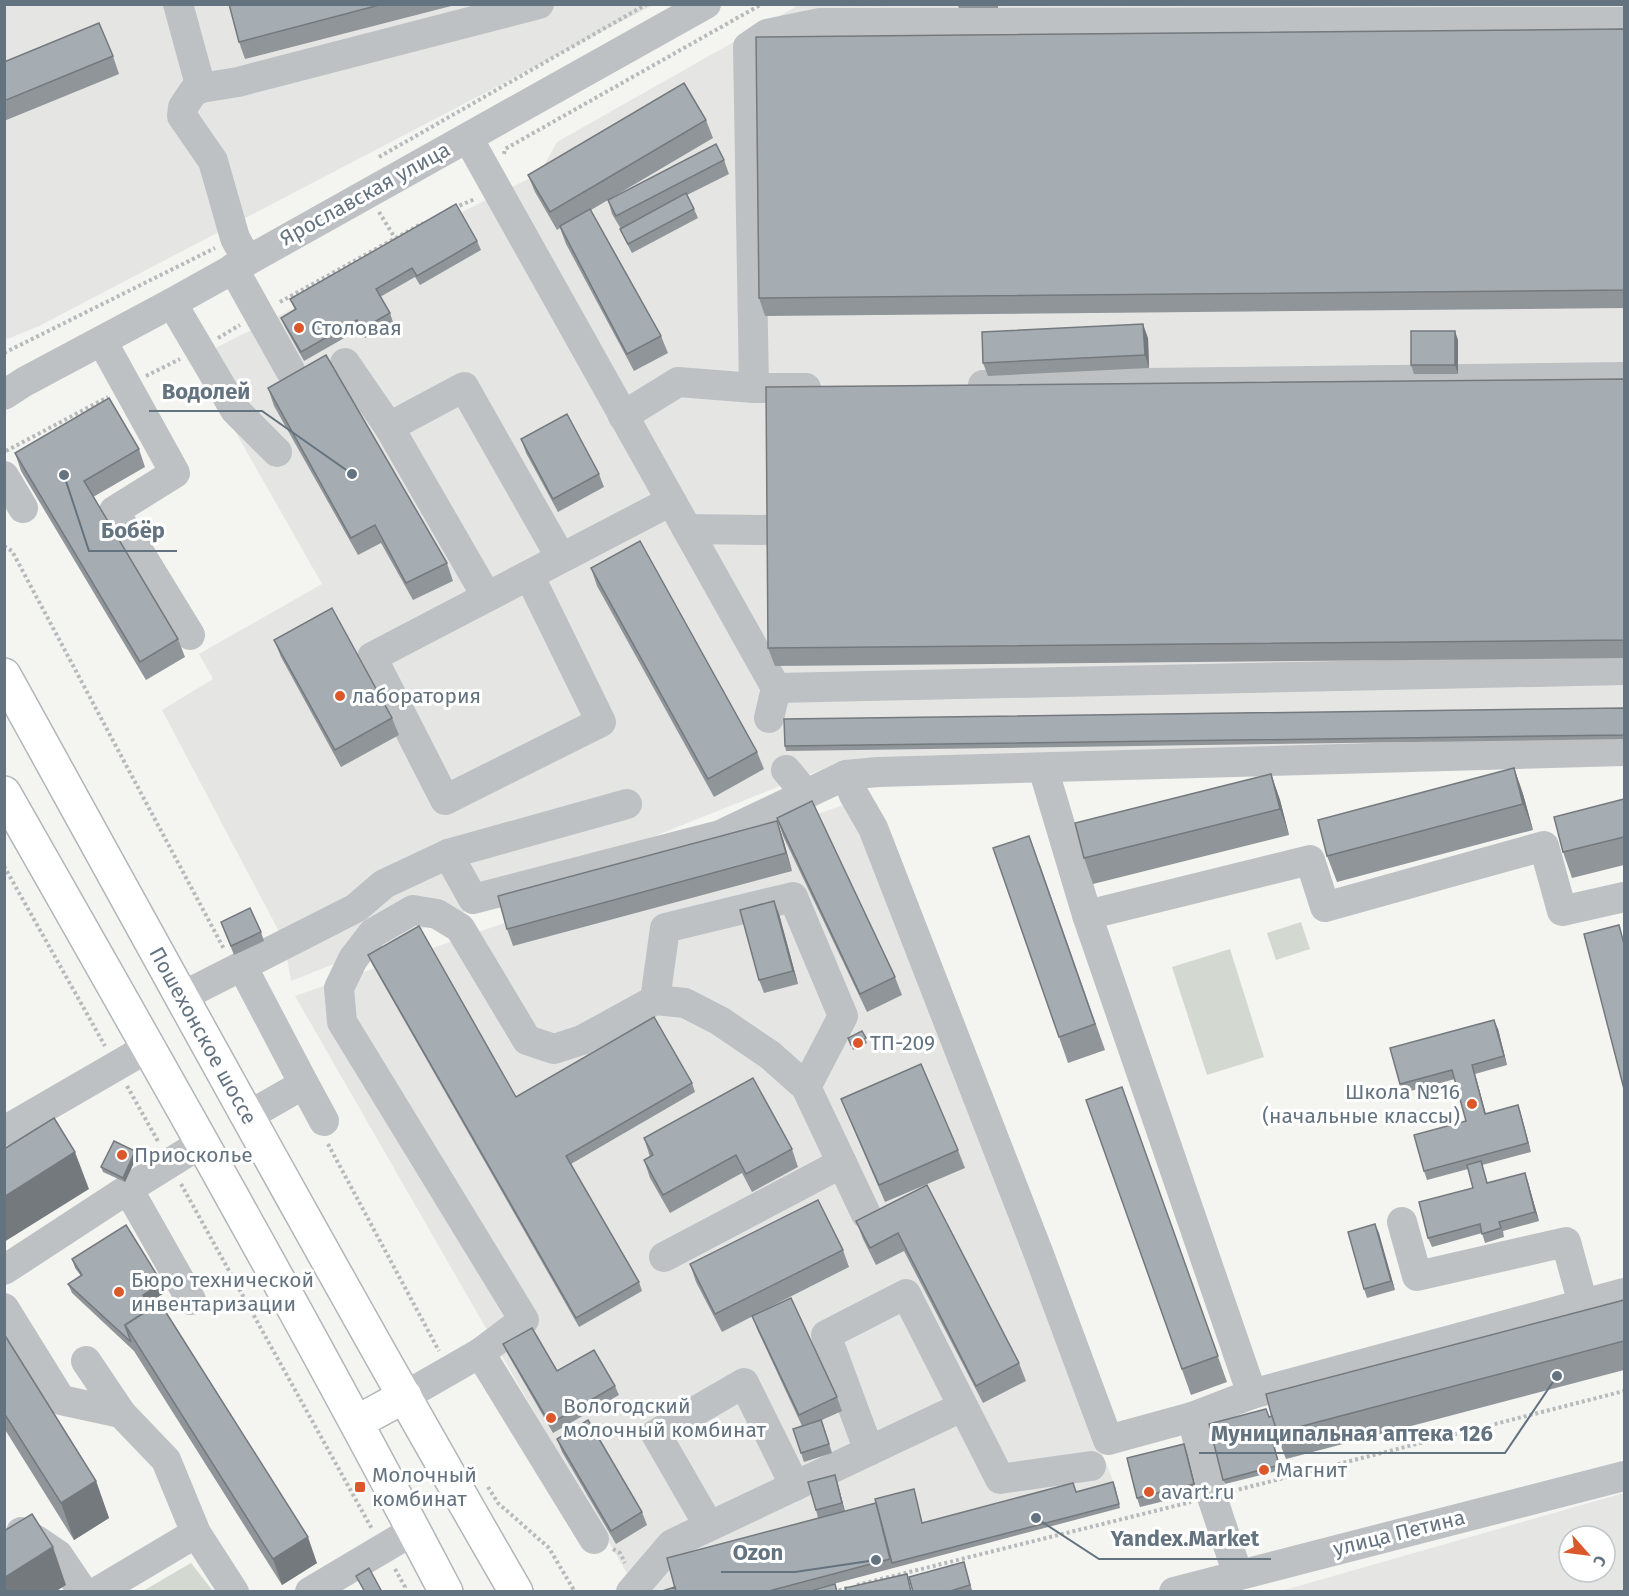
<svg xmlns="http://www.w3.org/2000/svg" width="1629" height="1596" viewBox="0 0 1629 1596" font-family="'Fira Sans',sans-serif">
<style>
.built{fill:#e5e6e4;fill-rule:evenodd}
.green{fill:#d3d9d0}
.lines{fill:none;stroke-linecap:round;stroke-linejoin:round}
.major-casing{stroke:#b2b6ba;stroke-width:36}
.path{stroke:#b7babc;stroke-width:4;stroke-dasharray:3 3;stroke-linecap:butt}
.minor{stroke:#bdc1c4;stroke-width:30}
.major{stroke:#fff;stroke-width:33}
.wall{fill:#8f9599}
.shaded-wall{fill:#74797d}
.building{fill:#a6adb2;stroke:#74797d;stroke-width:1.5}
.poi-dot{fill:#db582a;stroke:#fff;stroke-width:2}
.labels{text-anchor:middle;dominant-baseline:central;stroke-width:6;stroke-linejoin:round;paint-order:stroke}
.street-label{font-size:21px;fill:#647380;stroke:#fff}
.poi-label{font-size:21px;fill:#647380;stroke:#fff;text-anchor:start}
.leader{fill:none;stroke:#647380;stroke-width:2}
.callout-dot{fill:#647380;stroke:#fff;stroke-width:2}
.callout-label{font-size:22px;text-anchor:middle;font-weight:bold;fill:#647380;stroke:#fff;stroke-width:6;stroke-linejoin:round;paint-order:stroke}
</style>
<rect width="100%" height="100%" fill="#f4f4f0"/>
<g class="built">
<polygon points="5,5 653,5 39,326 5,340"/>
<polygon points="799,5 1624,5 1624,751 828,767 291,981 284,941 162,710 213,679 199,654 322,584 194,359 294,308 460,213 540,173 557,142"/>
<polygon points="852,802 1115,1486 1120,1508 803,1591 637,1591 295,996"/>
<path d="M1624,1493V1591H1281ZM1569,1536H1605V1572H1569Z"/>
</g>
<g class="green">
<polygon points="1301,922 1310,949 1276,960 1267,933"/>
<polygon points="1230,949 1264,1057 1207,1075 1172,967"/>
<polygon points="191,1563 213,1591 143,1591"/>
</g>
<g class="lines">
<defs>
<g id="major">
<path id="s1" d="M4,675C173,981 341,1289 516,1592"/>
<path d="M4,793C155,1058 305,1322 446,1592"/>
<polyline points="357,1422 405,1396"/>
</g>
</defs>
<use href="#major" class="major-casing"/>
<g class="path">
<polyline points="504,154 505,149 762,4"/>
<polyline points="379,157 647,4"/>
<polyline points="454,208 475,199"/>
<polyline points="379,212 395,238"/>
<polyline points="280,302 423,223"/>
<polyline points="218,338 240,325"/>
<polyline points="4,353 215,248"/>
<polyline points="146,376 180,359"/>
<polyline points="6,451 108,397"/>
<polyline points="4,546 12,551 224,949"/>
<polyline points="4,866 105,1046"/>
<polyline points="127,1086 159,1143"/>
<polyline points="328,1144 439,1351"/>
<polyline points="181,1184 372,1529"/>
<polyline points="488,1487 498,1503 549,1548 575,1592"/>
<polyline points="1233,1491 1624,1391"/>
<polyline points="613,1549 620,1553 625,1563"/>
<polyline points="395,1569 405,1587 404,1592"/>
<polyline points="857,1585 1191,1502"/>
<polyline points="833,1592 850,1587"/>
</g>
<g class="minor">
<polyline points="178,4 201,88"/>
<polyline points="468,138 776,688 769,718"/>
<polyline points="247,260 235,238 213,161 182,116 183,107 193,92 201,88 238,82 539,4"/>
<polyline points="233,268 290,370"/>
<polyline points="172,303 235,410 277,452"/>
<polyline points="102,341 175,473 114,511 190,635"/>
<polyline points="345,363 389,427"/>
<polyline points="983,385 1624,377"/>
<polyline points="806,388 754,388 748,47 767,34 820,23 1624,22"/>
<polyline points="4,395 24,382 172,303 706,4"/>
<polyline points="623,416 678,382 754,388"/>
<polyline points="4,476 23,508"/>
<polyline points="687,529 774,530"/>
<polyline points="529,575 601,722 445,800 372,657 671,501"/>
<polyline points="487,597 389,427 464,387 561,558"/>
<polyline points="776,688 1624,670"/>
<polyline points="1624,751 878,772 846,775 854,795 873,828 1038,1252 1108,1440 1192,1417 1252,1394 1087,915 1310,860 1325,907 1544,846 1562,911 1624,897"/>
<polyline points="1043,768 1087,915"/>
<polyline points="786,770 806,794"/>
<polyline points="448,854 627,804"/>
<polyline points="242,966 304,1084 248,1116"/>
<polyline points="181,997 356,908 384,884 448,854 473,899 720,835 846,775"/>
<polyline points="655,1000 665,928 793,897 843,1016 806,1087"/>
<polyline points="304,1084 324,1121"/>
<polyline points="4,1131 149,1047"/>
<polyline points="128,1189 191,1300"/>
<polyline points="1402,1222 1417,1276 1566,1242 1583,1304"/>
<polyline points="664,1257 842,1163"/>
<polyline points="4,1270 128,1189 202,1143"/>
<polyline points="4,1308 61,1400 121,1413 166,1460 196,1533 234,1592"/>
<polyline points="480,1353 524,1320 342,1022 339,988 353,959 373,933 413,910 437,914 460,928 527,1040 554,1049 582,1040 655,1000 685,1003 720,1021 770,1055 806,1087 866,1214"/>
<polyline points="86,1361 121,1413"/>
<polyline points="1252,1394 1624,1293"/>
<polyline points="405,1396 480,1353 594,1539"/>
<polyline points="1192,1417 1212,1497 1238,1575"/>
<polyline points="869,1451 826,1335 906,1294 1000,1479 1091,1466"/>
<polyline points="709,1526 656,1434 744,1383 795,1486"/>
<polyline points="21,1532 36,1540 58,1555 83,1592"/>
<polyline points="97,1592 196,1533"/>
<polyline points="310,1592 414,1530"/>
<polyline points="631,1592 672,1544 962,1407"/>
<polyline points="1174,1592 1624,1476"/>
</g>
<use href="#major" class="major"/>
</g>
<g class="wall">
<polygon points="229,4 459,4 245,59 239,42"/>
<polygon points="957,4 998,4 998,8 959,8"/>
<polygon points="1060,4 1160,4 1060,6"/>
<polygon points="1624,29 1624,308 765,316 759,298"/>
<polygon points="113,56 119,74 4,121 4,62"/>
<polygon points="706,120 713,138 591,210 661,336 668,353 634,371 566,244 560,228 557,230 535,192 528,175"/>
<polygon points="724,160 729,174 687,195 694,209 698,218 632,253 624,238 621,229 612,214 608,200"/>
<polygon points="477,241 481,250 420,285 415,277 380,297 390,313 393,322 365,338 360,329 304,361 285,327 281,318 295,310 290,299"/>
<polygon points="1148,338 1149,368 988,376 983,363"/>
<polygon points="1458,340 1458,374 1414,374 1411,365"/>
<polygon points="1624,379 1624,658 775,666 768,648"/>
<polygon points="268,388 447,563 453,581 413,600 381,543 358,555 274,406"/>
<polygon points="521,439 599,474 604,487 558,512 526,453"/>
<polygon points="139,449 145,467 93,497 178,639 185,657 146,680 21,471 15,453"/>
<polygon points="591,568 757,752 764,769 714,797 597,586"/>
<polygon points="274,640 392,718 399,735 341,767 281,657"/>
<polygon points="1624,708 1624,739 786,751 785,746"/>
<polygon points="1514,768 1523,794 1533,830 1337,882 1327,856"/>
<polygon points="1271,774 1280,800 1289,835 1093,884 1084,858"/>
<polygon points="1624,799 1624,865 1572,878 1563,852"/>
<polygon points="777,818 895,977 902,995 867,1012 783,836"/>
<polygon points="783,839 792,871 513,946 507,929"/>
<polygon points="1039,862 1105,1050 1068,1063 1059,1037"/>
<polygon points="779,914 798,984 764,993 759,980"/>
<polygon points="221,922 261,932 264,941 234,955"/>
<polygon points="368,955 516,1097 692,1083 695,1092 571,1164 639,1282 642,1291 579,1327 372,964"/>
<polygon points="1498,1029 1507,1065 1475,1074 1486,1114 1518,1105 1531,1152 1482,1165 1487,1183 1525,1173 1539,1221 1503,1231 1504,1237 1485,1243 1482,1233 1432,1247 1428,1238 1473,1188 1468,1169 1427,1180 1424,1171 1466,1121 1455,1079 1403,1093 1400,1084"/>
<polygon points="862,1031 867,1043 853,1050 848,1038"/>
<polygon points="1122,1087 1227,1382 1191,1395 1086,1100"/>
<polygon points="841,1099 958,1150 965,1168 885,1202 848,1116"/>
<polygon points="644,1138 792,1149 798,1167 752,1192 742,1173 670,1213 650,1178 644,1160 650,1157"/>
<polygon points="135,1151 137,1156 125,1182 103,1172 101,1167"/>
<polygon points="927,1185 1019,1363 1026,1381 983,1403 904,1251 876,1265 863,1239 856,1221"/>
<polygon points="1375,1224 1395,1290 1367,1298 1364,1289"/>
<polygon points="843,1250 849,1267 764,1310 837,1397 842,1411 822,1420 832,1453 804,1462 801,1453 802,1426 757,1329 753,1316 722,1332 696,1282 690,1264"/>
<polygon points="72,1259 166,1292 148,1303 317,1563 282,1585 134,1351 72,1293 68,1284 81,1276 75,1268"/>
<polygon points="1624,1300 1624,1370 1286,1459 1281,1446 1275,1448 1281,1470 1225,1484 1223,1480 1269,1417"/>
<polygon points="4,1334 96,1481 109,1518 74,1540 4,1428"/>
<polygon points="503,1344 557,1371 615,1386 619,1395 553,1433 507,1353"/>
<polygon points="557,1439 642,1512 647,1525 616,1544 562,1452"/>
<polygon points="1187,1453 1197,1493 1140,1507 1137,1498"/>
<polygon points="835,1475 845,1511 923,1523 1076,1492 1115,1486 1120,1508 803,1592 659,1592 674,1587 818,1518 816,1510"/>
<polygon points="964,1562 972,1590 966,1592 913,1592"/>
</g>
<g class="shaded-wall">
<polygon points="1143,324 1148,338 1149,368 1145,355"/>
<polygon points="1455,331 1458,340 1458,374 1455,365"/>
<polygon points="1514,768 1523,794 1533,830 1523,804"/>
<polygon points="1271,774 1280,800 1289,835 1280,809"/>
<polygon points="777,821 783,839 792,871 786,853"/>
<polygon points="774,901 779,914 798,984 793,971"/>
<polygon points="1494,1020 1498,1029 1507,1065 1504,1056"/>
<polygon points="1472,1065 1475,1074 1488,1123 1485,1114"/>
<polygon points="1518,1105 1521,1114 1531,1152 1528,1143"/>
<polygon points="135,1151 137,1156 125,1182 123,1178"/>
<polygon points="75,1152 89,1189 4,1242 4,1197"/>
<polygon points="1525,1173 1528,1182 1539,1221 1535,1212"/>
<polygon points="1375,1224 1379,1233 1395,1290 1391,1281"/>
<polygon points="162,1283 166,1292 146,1304 143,1295"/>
<polygon points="1184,1444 1187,1453 1197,1493 1194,1484"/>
<polygon points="835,1475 838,1484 845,1512 842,1503"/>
<polygon points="96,1481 109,1518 74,1540 61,1503"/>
<polygon points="308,1537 317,1563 282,1585 273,1559"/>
<polygon points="53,1547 66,1585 55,1592 4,1592 4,1578"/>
</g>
<g class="building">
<polygon points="229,4 383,4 239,42"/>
<polygon points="99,23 113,56 4,101 4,62"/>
<polygon points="1624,29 1624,290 759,298 756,37"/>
<polygon points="684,83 706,120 550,212 528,175"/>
<polygon points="716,144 724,160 616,216 608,200"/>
<polygon points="686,193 694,209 628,244 620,229"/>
<polygon points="456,204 477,241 417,276 412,268 376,289 390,313 362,329 357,320 301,352 281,318 296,309 290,299"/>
<polygon points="590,209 661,336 627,354 560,226"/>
<polygon points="1143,324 1145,355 983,363 982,332"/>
<rect x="1411" y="331" width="44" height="34"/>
<polygon points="326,355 447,563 406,583 375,525 351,538 268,388"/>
<polygon points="1624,379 1624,640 768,648 766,387"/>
<polygon points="109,398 139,449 84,481 178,639 140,662 15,453"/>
<polygon points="567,414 599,474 553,499 521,439"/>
<polygon points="640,541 757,752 708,779 591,568"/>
<polygon points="332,608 392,718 335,750 274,640"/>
<polygon points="1624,708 1624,735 785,746 784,719"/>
<polygon points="1514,768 1523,804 1327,856 1318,820"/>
<polygon points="1271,774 1280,809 1084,858 1075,823"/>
<polygon points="1624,799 1624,837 1563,852 1554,817"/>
<polygon points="812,801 895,977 860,994 777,818"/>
<polygon points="777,821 786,853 507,929 498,896"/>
<polygon points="1029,836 1095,1024 1059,1037 993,848"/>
<polygon points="774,901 793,971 759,980 740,910"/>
<polygon points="250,908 261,932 231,946 221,922"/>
<polygon points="1619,925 1624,944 1624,1089 1584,934"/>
<polygon points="419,926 516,1097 654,1017 692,1083 566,1156 639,1282 576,1318 368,955"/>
<polygon points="1494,1020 1504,1056 1472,1065 1485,1114 1518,1105 1528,1143 1424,1171 1414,1135 1466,1121 1452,1070 1400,1084 1390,1048"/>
<polygon points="862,1031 866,1038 851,1045 848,1038"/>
<polygon points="921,1064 958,1150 879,1185 841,1099"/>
<polygon points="753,1078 792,1149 746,1174 736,1155 663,1195 644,1160 653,1155 644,1138"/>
<polygon points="1122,1087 1218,1356 1182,1369 1086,1100"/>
<polygon points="54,1118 75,1152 4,1197 4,1149"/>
<polygon points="114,1141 135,1151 123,1178 101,1167"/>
<polygon points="1481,1161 1487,1183 1525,1173 1535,1212 1499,1222 1501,1228 1482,1234 1480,1224 1428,1238 1419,1202 1473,1188 1467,1165"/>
<polygon points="927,1185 1019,1363 976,1386 898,1233 870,1248 856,1221"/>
<polygon points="818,1200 843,1250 715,1314 690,1264"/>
<polygon points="1375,1224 1391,1281 1364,1289 1348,1232"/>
<polygon points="126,1225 162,1283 143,1295 151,1308 125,1325 131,1342 68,1284 82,1275 72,1259"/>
<polygon points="791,1298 837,1397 799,1415 752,1316"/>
<polygon points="1624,1300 1624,1341 1276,1433 1266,1394"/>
<polygon points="160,1303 308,1537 273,1559 125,1325"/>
<polygon points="532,1328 557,1371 594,1350 615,1386 550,1424 503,1344"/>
<polygon points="4,1334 96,1481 61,1503 4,1413"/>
<polygon points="1266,1409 1269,1417 1272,1416 1280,1441 1273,1443 1279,1465 1223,1480 1209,1424"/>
<polygon points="588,1420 642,1512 611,1531 557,1439"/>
<polygon points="821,1420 829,1444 801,1453 793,1429"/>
<polygon points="1184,1444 1194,1484 1137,1498 1127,1458"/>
<polygon points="835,1475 842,1503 816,1510 808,1482"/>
<polygon points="1113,1482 1119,1504 892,1563 875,1499 914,1489 922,1523 1073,1483 1076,1492"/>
<polygon points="876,1503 890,1559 765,1592 676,1592 667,1558"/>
<polygon points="32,1514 53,1547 4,1578 4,1531"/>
<polygon points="964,1562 970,1585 947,1592 913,1592 909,1577"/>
<polygon points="369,1568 382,1592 365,1592 356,1576"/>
<polygon points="907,1574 911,1592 846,1592 845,1588"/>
<polygon points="835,1584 837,1592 806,1592"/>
<polygon points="675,1587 676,1592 659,1592"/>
</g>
<g class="poi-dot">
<circle cx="299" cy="328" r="6"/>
<circle cx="340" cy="696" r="6"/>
<circle cx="858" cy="1043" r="6"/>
<circle cx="1472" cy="1104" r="6"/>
<circle cx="122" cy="1155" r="6"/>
<circle cx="119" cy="1292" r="6"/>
<circle cx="551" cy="1418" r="6"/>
<circle cx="1264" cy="1470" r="6"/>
<rect x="354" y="1481" width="12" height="12" rx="3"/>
<circle cx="1149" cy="1492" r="6"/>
</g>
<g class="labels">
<g class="street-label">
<text transform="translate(365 194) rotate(-29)">Ярославская улица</text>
<text stroke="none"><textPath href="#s1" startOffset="412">Пошехонское шоссе</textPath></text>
<text transform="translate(1399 1533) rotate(-14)">улица Петина</text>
</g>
<g class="poi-label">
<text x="311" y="328">Столовая</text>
<text x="352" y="696">лаборатория</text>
<text x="870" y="1043">ТП-209</text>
<text x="1460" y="1092" text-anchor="end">Школа №16<tspan x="1460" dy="24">(начальные классы)</tspan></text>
<text x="134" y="1155">Приосколье</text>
<text x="131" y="1280">Бюро технической<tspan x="131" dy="24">инвентаризации</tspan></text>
<text x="563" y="1406">Вологодский<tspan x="563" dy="24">молочный комбинат</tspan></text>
<text x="1276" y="1470">Магнит</text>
<text x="372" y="1475">Молочный<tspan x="372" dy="24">комбинат</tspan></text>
<text x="1161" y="1492">avart.ru</text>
</g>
</g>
<path class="leader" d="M352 474L262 411H149M64 475L89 551H177M1557 1376L1505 1453H1199M1036 1518L1099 1559H1271M876 1560L795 1572H721"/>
<g class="callout-dot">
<circle cx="352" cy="474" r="6"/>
<circle cx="64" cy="475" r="6"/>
<circle cx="1557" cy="1376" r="6"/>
<circle cx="1036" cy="1518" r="6"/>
<circle cx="876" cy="1560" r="6"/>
</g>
<g class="callout-label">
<text x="206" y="399">Водолей</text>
<text x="133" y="538">Бобёр</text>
<text x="1352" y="1441">Муниципальная аптека 126</text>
<text x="1185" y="1546">Yandex.Market</text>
<text x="758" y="1560">Ozon</text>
</g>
<rect width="1629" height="1596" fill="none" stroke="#647380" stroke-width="12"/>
<g transform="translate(1587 1554) rotate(118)"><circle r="28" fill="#ffffff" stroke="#c1c7cc" stroke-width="1.5"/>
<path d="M0-4.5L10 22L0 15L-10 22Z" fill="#db582a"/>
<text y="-9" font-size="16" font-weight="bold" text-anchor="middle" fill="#647380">С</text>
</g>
</svg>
